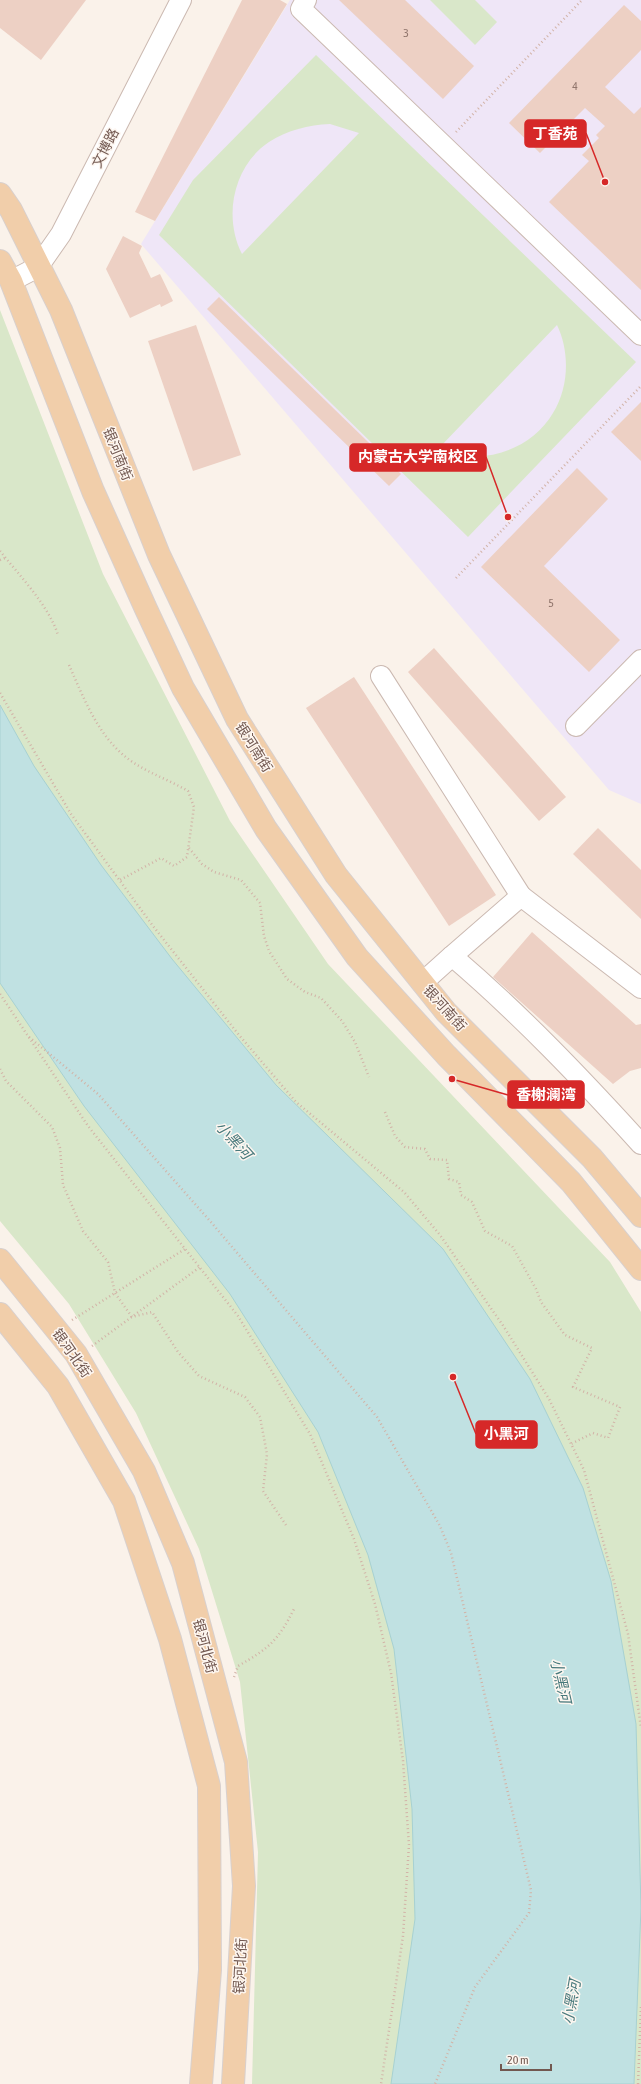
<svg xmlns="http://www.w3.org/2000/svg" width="641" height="2084" viewBox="0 0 641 2084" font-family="'Asap Condensed','Noto Sans SC',sans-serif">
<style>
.education{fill:#efe6f7}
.green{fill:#d9e7c9;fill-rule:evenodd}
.water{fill:#c0e1e2;stroke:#a7d1d2}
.building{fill:#edd0c4}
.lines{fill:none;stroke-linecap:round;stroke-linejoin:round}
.minor-casing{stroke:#cbb9b1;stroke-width:22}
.major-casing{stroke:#d8d0ce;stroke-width:24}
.path{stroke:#d2b3a7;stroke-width:2.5;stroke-dasharray:1 3;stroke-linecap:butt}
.minor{stroke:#fff;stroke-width:20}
.major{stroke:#f1ceaa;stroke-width:22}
.labels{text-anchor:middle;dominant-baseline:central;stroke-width:3;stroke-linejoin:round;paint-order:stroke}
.number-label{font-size:12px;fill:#91766d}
.street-label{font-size:14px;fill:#725850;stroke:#fdf6f0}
.water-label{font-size:15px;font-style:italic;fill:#48797c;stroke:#fdf6f0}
.leader{fill:none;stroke:#d62828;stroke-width:1.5}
.callout-dot{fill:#d62828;stroke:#fdf6f0;stroke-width:1.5}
.callout{fill:#d62828;stroke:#d62828;stroke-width:1.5}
.callout-label{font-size:15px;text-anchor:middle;font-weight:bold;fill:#fff}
</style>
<rect width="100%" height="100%" fill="#faf2ea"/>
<polygon class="education" points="290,0 641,0 641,804 609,790 141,244"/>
<g class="green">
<polygon points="430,0 475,0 497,22 475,45"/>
<path d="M316,55L636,362L468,537L159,235L193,180ZM330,124L359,133L242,254C223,217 233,166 269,142C288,130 308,125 330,124ZM557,325C570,352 569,387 553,413C531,451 478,468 439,448Z"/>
<polygon points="0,310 103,574 230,821 328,964 610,1262 641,1312 641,2084 252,2084 258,1852 240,1682 199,1549 136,1413 69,1304 0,1221"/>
</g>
<polygon class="water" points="0,705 34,766 101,865 172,959 276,1085 443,1249 530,1379 583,1488 611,1581 636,1724 641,1908 634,2084 391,2084 415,1919 412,1809 394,1649 368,1555 318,1432 230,1294 84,1106 0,983"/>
<g class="building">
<polygon points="0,0 86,0 41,60 0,28"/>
<polygon points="242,0 280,0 287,4 155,221 135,212"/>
<polygon points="339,0 405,0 474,66 443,99"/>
<polygon points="624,5 641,21 641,50 605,87 634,114 641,107 641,290 549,202 589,161 582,155 599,138 596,135 605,126 585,108 540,153 509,123"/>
<polygon points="123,236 142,246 139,253 151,278 160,274 173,301 161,307 160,304 130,318 106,269"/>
<polygon points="219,297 401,474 389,486 207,309"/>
<polygon points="196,325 241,455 193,471 148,341"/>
<polygon points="641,402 641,461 611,432"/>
<polygon points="577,468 608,499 544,566 620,640 589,672 481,567"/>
<polygon points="434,648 566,797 539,821 408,672"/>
<polygon points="354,677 496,895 449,926 306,708"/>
<polygon points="598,828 641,870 641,919 573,854"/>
<polygon points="532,932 636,1025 641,1024 641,1068 630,1071 613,1084 493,977"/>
</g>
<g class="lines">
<defs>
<g id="minor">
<polyline points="306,0 301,9 641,335"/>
<polyline points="11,281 38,267 61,234 181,0"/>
<polyline points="381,676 521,896"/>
<polyline points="576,726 641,660"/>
<polyline points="452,956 521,896 641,988"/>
<path d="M422,983L452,956C520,1014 581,1078 641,1144"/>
</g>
<g id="major">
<polyline points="0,194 11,210 61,310 159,555 237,719 336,875 446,1012 592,1158 641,1216"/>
<polyline points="0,261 11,281 93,491 146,609 183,688 266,829 357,957 446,1055 571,1182 641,1269"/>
<polyline points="0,1260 76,1354 144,1471 183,1563 236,1762 244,1886 233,2084"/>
<polyline points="0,1314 58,1386 124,1501 170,1639 209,1786 210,1970 201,2084"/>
</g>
</defs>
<use href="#minor" class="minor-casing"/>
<use href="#major" class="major-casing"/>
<g class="path">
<polyline points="456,132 582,0"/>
<path d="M0,551C19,575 49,606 58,635"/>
<polyline points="0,560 5,558"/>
<polyline points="456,578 641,386"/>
<path d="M69,665C85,701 100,741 134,763C151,774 171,781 188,791L194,807L187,857L174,866L161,858L120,880"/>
<polyline points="0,693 71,814 153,926 239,1035 296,1102 404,1192 440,1235 504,1327 549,1399 584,1470 628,1634 641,1728"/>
<polyline points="189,848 202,864 214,872 241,880 260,903 264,936 269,951 287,979 305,992 321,998 342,1021 355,1042 369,1077"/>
<polyline points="0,994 88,1126 238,1316 310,1434 354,1539 375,1604 391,1673 403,1761 409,1845 403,1936 381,2084"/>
<polyline points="29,1037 98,1094 210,1221 377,1417 440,1526 451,1553 531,1890 529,1913 475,1987 435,2084"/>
<polyline points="0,1069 6,1081 52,1127 60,1148 63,1185 83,1231 108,1262 115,1293 132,1317 152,1312 178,1352 199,1376 245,1397 260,1417 267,1454 263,1491 286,1525"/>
<polyline points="385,1112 395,1136 405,1147 425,1149 430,1159 447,1160 449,1179 459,1182 461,1195 472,1202 485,1231 512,1246 536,1289 541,1302 565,1335 592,1348 573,1387 620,1407 608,1438 593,1433 571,1444"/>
<polyline points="72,1320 185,1249"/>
<polyline points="92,1346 200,1267"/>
<path d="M234,1677L238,1666C268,1649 278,1641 294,1609"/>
<polyline points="638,2084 641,2006"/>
</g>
<use href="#minor" class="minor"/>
<use href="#major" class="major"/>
</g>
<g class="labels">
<g class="number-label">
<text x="406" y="33">3</text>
<text x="575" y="86">4</text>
<text x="551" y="603">5</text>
</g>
<g class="street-label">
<text transform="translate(105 148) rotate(-63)">文博路</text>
<text transform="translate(118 454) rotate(68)">银河南街</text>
<text transform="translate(254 747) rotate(58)">银河南街</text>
<text transform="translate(445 1008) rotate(48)">银河南街</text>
<text transform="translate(72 1353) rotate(55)">银河北街</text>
<text transform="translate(205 1646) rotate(75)">银河北街</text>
<text transform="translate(240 1966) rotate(-87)">银河北街</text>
</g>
<g class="water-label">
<text transform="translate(234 1140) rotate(48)">小黑河</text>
<text transform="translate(561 1681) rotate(77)">小黑河</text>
<text transform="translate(571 2002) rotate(-80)">小黑河</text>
</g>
</g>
<path class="leader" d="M605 182L586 133M508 517L486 457M452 1079L508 1095M453 1377L476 1434"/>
<g class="callout-dot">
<circle cx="605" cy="182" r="4"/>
<circle cx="508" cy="517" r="4"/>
<circle cx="452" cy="1079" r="4"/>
<circle cx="453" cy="1377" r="4"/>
</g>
<g class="callout">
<rect x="525" y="120" width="61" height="27" rx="4"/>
<rect x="350" y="444" width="136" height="27" rx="4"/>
<rect x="508" y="1081" width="76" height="27" rx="4"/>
<rect x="476" y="1421" width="61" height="27" rx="4"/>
</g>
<g class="callout-label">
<text x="555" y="139">丁香苑</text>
<text x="418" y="462">内蒙古大学南校区</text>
<text x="546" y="1100">香榭澜湾</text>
<text x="506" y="1439">小黑河</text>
</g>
<path d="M501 2064v6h50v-6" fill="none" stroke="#725850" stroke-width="2"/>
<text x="507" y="2064" font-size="12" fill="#725850" stroke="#fdf6f0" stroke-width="3" paint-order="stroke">20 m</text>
</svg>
